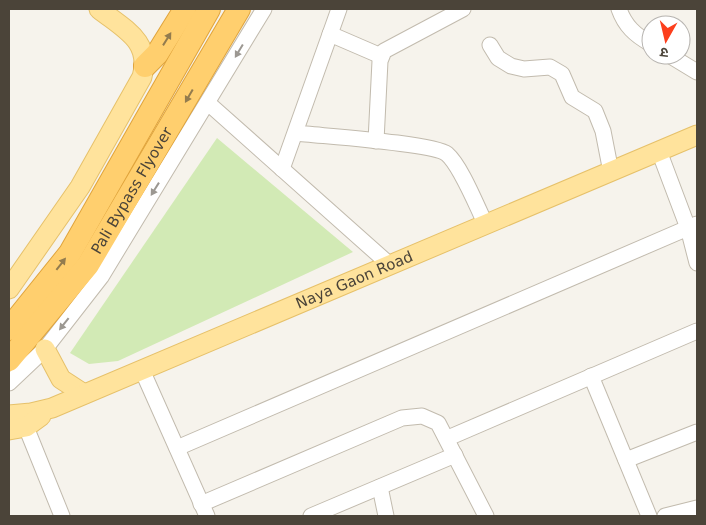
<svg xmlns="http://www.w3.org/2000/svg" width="706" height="525" viewBox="0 0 706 525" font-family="'DejaVu Sans','Noto Sans Devanagari',sans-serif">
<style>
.green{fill:#d2eab5}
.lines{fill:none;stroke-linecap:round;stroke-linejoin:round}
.minor-casing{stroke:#c2bbae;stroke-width:17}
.major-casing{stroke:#e6c16a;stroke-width:21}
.highway-casing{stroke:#e0a43c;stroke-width:24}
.minor{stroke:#fff;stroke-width:15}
.major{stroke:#ffe39c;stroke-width:19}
.highway{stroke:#ffcf6e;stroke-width:22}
.oneway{fill:#937c4e}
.oneway2{fill:#9c9892}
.labels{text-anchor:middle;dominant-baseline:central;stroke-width:5;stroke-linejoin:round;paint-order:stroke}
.street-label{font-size:15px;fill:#4b4439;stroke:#fff}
</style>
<rect width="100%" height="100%" fill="#f6f3ec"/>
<polygon class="green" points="217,138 353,252 118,361 89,364 70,353"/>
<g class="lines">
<defs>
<g id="minor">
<path d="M619,9C625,26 635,35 651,44"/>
<polyline points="330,34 381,56"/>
<polyline points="490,45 498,58 511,66 524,69 550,67 562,74 572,97 595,111 603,131 611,172"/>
<polyline points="669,55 697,72"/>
<polyline points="208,103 390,265"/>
<path d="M296,133C321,136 433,143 447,154C461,166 477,207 486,225"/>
<polyline points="376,141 380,61 384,51 463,9"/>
<polyline points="659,151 688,228 697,263"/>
<polyline points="282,169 339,9"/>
<polyline points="142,370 207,516"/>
<polyline points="591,376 649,516"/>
<polyline points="9,383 45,349 101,277 264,9"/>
<polyline points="26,427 62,516"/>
<polyline points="448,438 697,331"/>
<polyline points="177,448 697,224"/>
<polyline points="626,460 697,432"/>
<polyline points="380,487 386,516"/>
<polyline points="201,504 402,418 422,416 438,423 486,516"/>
<polyline points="311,516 455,455"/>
<polyline points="665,516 697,508"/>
</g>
<g id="major">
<path d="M9,289L80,187L142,77C152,41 124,29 99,9"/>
<polyline points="45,349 61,379 84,394"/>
<path id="s1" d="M9,415L31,413L52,408L697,135"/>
<polyline points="9,430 26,427 41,416"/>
</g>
<g id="highway">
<polyline points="145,66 157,54 185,9"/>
<polyline points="9,329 70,253 209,9"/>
<path id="s2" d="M9,360L88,265L239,9"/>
</g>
</defs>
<use href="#minor" class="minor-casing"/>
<use href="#major" class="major-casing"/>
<use href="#highway" class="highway-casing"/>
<use href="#minor" class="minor"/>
<use href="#major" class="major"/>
<use href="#highway" class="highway"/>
</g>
<defs><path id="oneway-solid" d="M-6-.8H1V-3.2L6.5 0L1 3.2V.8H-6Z" transform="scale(1.25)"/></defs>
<g class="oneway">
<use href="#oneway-solid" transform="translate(167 39) rotate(-58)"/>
<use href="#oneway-solid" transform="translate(189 96) rotate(120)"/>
<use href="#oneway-solid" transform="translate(61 264) rotate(-52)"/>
</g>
<g class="oneway2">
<use href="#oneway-solid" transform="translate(239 51) rotate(121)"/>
<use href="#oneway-solid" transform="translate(155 189) rotate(122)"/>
<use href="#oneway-solid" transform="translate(64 324) rotate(128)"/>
</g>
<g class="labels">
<g class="street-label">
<text stroke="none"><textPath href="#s2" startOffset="210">Pali Bypass Flyover</textPath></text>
<text stroke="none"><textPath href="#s1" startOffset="372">Naya Gaon Road</textPath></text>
</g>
</g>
<rect width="706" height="525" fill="none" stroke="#4b4439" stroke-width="20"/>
<g transform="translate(666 40) rotate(188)"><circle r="24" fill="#ffffff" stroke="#b7b4b0"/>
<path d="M0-4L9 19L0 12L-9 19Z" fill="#fc3f1d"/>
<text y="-8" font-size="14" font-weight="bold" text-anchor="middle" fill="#4b4439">उ</text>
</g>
</svg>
